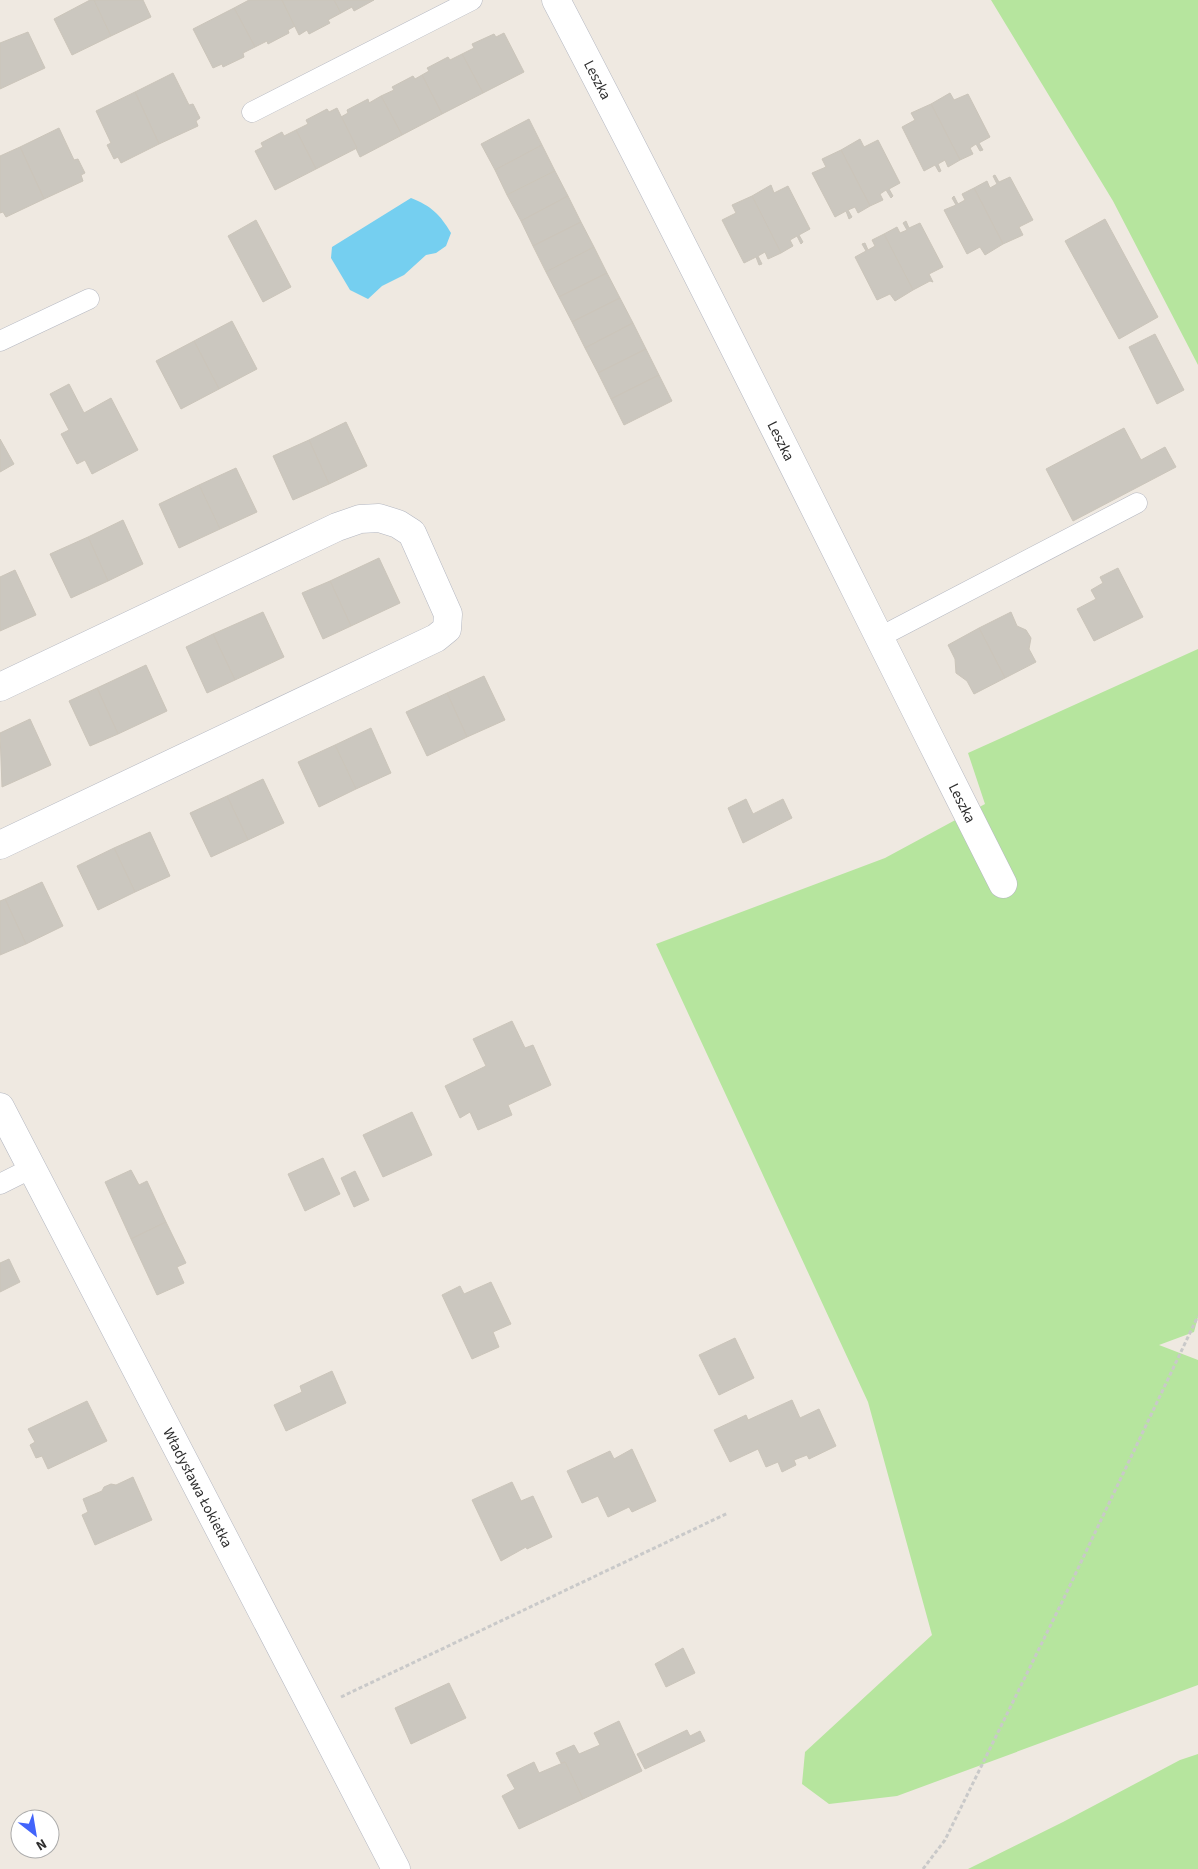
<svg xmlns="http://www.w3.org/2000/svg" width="1198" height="1869" viewBox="0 0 1198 1869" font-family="'Source Sans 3',sans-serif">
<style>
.green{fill:#b6e59e}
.water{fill:#75cff0}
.building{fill:#cbc7bf;stroke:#cbc5ba}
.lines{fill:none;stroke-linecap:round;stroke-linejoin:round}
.lane-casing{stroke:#b4b7c1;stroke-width:21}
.street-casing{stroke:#b4b7c1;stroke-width:29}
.path{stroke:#c9c9c9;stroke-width:3;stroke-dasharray:4 2.5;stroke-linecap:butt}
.lane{stroke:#fff;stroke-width:20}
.street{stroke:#fff;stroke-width:28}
.labels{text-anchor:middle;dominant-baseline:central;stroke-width:5;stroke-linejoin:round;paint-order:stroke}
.street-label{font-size:15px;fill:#2e2e2e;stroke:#fff}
</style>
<rect width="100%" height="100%" fill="#efe9e1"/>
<g class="green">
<polygon points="991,0 1198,0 1198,365 1113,201"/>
<polygon points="1198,649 1198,1317 1194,1332 1159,1345 1198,1360 1198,1685 897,1796 829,1804 802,1784 805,1752 932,1635 868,1402 656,944 885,858 985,804 968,753"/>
<polygon points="1198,1754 1198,1869 968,1869 1063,1822 1180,1760"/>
</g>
<path class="water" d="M411,198C431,206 440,214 451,233L446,246L436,253L426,255L404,275L382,286L368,299L350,290L331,258L332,247Z"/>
<g class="building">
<polygon points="90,0 94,0 111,36 72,55 54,19"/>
<polygon points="94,0 143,0 151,17 111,36"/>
<polygon points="249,0 282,0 295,26 288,30 289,33 268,44 267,41 255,47 234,8"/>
<polygon points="282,0 334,0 341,13 328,20 330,23 309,34 307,30 299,35"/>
<polygon points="334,0 374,0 354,11 352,7 341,13"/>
<polygon points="234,8 255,47 243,53 244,57 223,67 222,64 213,68 193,29"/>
<polygon points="28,32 45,68 0,89 0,43"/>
<polygon points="504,33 524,72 483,93 462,54 474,48 472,44 494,34 496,37"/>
<polygon points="462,54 483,93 442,114 422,75 429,71 427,68 448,57 450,60"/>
<polygon points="173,73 189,105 193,104 200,118 196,121 198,126 159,144 135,92"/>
<polygon points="422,75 442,114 402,135 381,96 394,90 392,87 413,76 415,79"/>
<polygon points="135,92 159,144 121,163 118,157 114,159 107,145 111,143 96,111"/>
<polygon points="950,93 954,100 968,94 990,137 979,143 983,150 980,151 976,144 970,148 973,154 960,160 931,104"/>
<polygon points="381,96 402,135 360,157 341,117 348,113 347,110 368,99 369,103"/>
<polygon points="931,104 960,160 948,167 945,160 938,164 941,171 939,172 935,165 924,171 902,127 915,120 911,113"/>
<polygon points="337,108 357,148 316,169 296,130 308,124 306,120 327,109 329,112"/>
<polygon points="529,119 542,145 495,170 481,144"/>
<polygon points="59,128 74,160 78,159 85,173 81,175 83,181 44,199 20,147"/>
<polygon points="296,130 316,169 275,190 255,151 263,147 261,143 282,132 284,136"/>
<polygon points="860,139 864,147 878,140 900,183 889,189 893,196 891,198 886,190 880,194 883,200 870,206 841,150"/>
<polygon points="542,145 555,171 507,195 495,170"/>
<polygon points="20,147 44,199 6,217 3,212 0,213 0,156"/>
<polygon points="841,150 870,206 858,213 855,207 848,210 852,217 849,219 846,211 835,217 812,173 826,167 822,159"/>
<polygon points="555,171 568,196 521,221 507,195"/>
<polygon points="995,175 999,182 1010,177 1033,220 1019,227 1023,235 1003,244 974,188 987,181 990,188 997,184 993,176"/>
<polygon points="771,185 774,193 788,186 810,229 799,235 803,242 801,244 797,236 790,240 793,246 781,253 752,196"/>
<polygon points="974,188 1003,244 985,255 980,247 967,254 944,210 956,205 952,198 954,196 958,204 965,200 962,194"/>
<polygon points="568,196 581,222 533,246 521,221"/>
<polygon points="752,196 781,253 768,259 765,252 758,256 762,264 759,265 756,257 744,263 722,220 736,213 732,205"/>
<polygon points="1105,219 1158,317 1119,339 1065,241"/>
<polygon points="256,220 291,287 263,302 228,236"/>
<polygon points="906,221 909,228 920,223 943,267 929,274 933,282 930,281 913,290 884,234 897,227 900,233 907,230 903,223"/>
<polygon points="581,222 594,247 546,272 533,246"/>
<polygon points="884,234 913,290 895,301 890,294 877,300 855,257 866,251 862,244 865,243 868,250 875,246 872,240"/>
<polygon points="594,247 607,273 559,297 546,272"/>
<polygon points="607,273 620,298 572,322 559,297"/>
<polygon points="620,298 633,323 585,348 572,322"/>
<polygon points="232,321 257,369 219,389 194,341"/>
<polygon points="633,323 646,349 598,373 585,348"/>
<polygon points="1155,334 1184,390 1157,404 1129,347"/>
<polygon points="194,341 219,389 181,409 156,361"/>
<polygon points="646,349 659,375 611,399 598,373"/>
<polygon points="659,375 672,401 624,425 611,399"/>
<polygon points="69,384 84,413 111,398 138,450 92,474 85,460 77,464 61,434 69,430 50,394"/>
<polygon points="346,422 367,466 329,484 309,440"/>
<polygon points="1124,428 1141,460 1165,447 1176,467 1073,521 1046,469"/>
<polygon points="0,439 14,464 0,472"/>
<polygon points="309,440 329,484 293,500 273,456"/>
<polygon points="236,468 257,512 220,529 199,485"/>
<polygon points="199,485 220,529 179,548 159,504"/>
<polygon points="123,520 143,564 108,581 88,537"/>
<polygon points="88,537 108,581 71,598 50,554"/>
<polygon points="379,558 400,603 351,626 330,581"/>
<polygon points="1118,568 1143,617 1094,641 1077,609 1096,599 1091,590 1103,583 1100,577"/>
<polygon points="15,570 36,615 0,631 0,577"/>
<polygon points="330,581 351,626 323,639 302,593"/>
<polygon points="263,612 284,657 235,680 213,634"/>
<polygon points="1011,612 1017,626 1026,630 1031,638 1029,649 1036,662 1005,678 979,628"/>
<polygon points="979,628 1005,678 974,694 967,681 956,673 955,659 948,645"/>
<polygon points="213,634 235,680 207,693 186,647"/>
<polygon points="146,665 167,711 118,734 97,688"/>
<polygon points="484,676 505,720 467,737 447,693"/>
<polygon points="97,688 118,734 90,746 69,701"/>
<polygon points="447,693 467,737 427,756 406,712"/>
<polygon points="30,719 51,765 2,787 0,733"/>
<polygon points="371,728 391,773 356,789 335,745"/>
<polygon points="335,745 356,789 319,807 298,762"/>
<polygon points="263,779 284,823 248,840 227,796"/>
<polygon points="227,796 248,840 211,857 190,813"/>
<polygon points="746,799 753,814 783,799 792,818 743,843 728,808"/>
<polygon points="150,832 170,876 135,892 114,848"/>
<polygon points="114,848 135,892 98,910 77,866"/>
<polygon points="42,882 63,926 26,944 5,899"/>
<polygon points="5,899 26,944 0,955 0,901"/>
<polygon points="512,1021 525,1048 533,1045 551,1085 508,1105 512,1115 478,1130 470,1112 460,1118 445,1086 486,1066 473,1039"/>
<polygon points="412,1112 432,1155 383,1177 363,1135"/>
<polygon points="323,1158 340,1194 305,1211 288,1174"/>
<polygon points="131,1170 139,1185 147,1181 166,1222 131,1239 105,1182"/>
<polygon points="355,1171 369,1200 354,1207 341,1178"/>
<polygon points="166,1222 186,1263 177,1267 184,1283 157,1295 131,1239"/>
<polygon points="9,1259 20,1282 0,1292 0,1263"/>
<polygon points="491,1282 511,1324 493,1332 499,1347 472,1359 442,1295 460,1286 464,1294"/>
<polygon points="735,1338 754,1378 719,1395 699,1355"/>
<polygon points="332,1371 346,1403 286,1431 274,1405 302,1392 300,1386"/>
<polygon points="792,1400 800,1418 819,1409 836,1446 809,1459 807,1455 794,1460 796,1465 782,1472 778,1462 766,1467 758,1449 730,1462 714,1430 746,1415 748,1420"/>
<polygon points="87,1401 107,1441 48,1469 42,1456 36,1458 30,1445 35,1442 28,1429"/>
<polygon points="632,1449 656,1501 632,1512 629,1507 608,1517 598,1496 582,1503 567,1471 610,1451 614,1459"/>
<polygon points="133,1477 152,1520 95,1545 82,1515 88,1512 83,1499 102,1491 104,1487 111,1484 116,1485"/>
<polygon points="512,1482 521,1501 533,1496 552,1537 527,1549 526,1547 501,1561 472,1500"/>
<polygon points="683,1648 695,1673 666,1687 655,1664"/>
<polygon points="449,1683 466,1718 411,1744 395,1708"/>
<polygon points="619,1721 642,1771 583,1799 565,1762 561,1763 556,1753 574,1745 579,1754 600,1745 594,1733"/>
<polygon points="687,1730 690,1736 700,1731 705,1741 645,1769 637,1754"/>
<polygon points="534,1762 539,1773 565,1762 583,1799 519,1829 502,1796 515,1789 507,1775"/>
</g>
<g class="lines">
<defs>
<g id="lane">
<polyline points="252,112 472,0"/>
<polyline points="0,341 89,299"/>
<polyline points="878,638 1137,503"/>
<polyline points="0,1184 32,1168"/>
</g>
<g id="street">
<path id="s1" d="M556,0C709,292 854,589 1003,884"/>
<polyline points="0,687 337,527 360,519 379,518 398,524 412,533 448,614 447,629 436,638 0,845"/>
<path id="s2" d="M0,1107L396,1869"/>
</g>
</defs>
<use href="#lane" class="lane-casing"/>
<use href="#street" class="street-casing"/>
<g class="path">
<polyline points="341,1697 728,1513"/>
<polyline points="923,1869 945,1840 1063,1600 1198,1316"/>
</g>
<use href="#lane" class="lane"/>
<use href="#street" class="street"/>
</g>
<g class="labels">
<g class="street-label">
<text stroke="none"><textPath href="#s1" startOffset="90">Leszka</textPath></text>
<text stroke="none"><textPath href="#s1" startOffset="495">Leszka</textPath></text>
<text stroke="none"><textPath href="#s1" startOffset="900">Leszka</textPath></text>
<text stroke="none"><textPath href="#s2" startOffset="429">Władysława Łokietka</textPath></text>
</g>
</g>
<g transform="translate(35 1834) rotate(149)"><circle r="24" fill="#ffffff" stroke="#ababab"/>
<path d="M0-4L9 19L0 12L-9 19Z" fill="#4264fb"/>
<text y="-8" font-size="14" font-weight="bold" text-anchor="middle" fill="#2e2e2e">N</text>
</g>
</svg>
